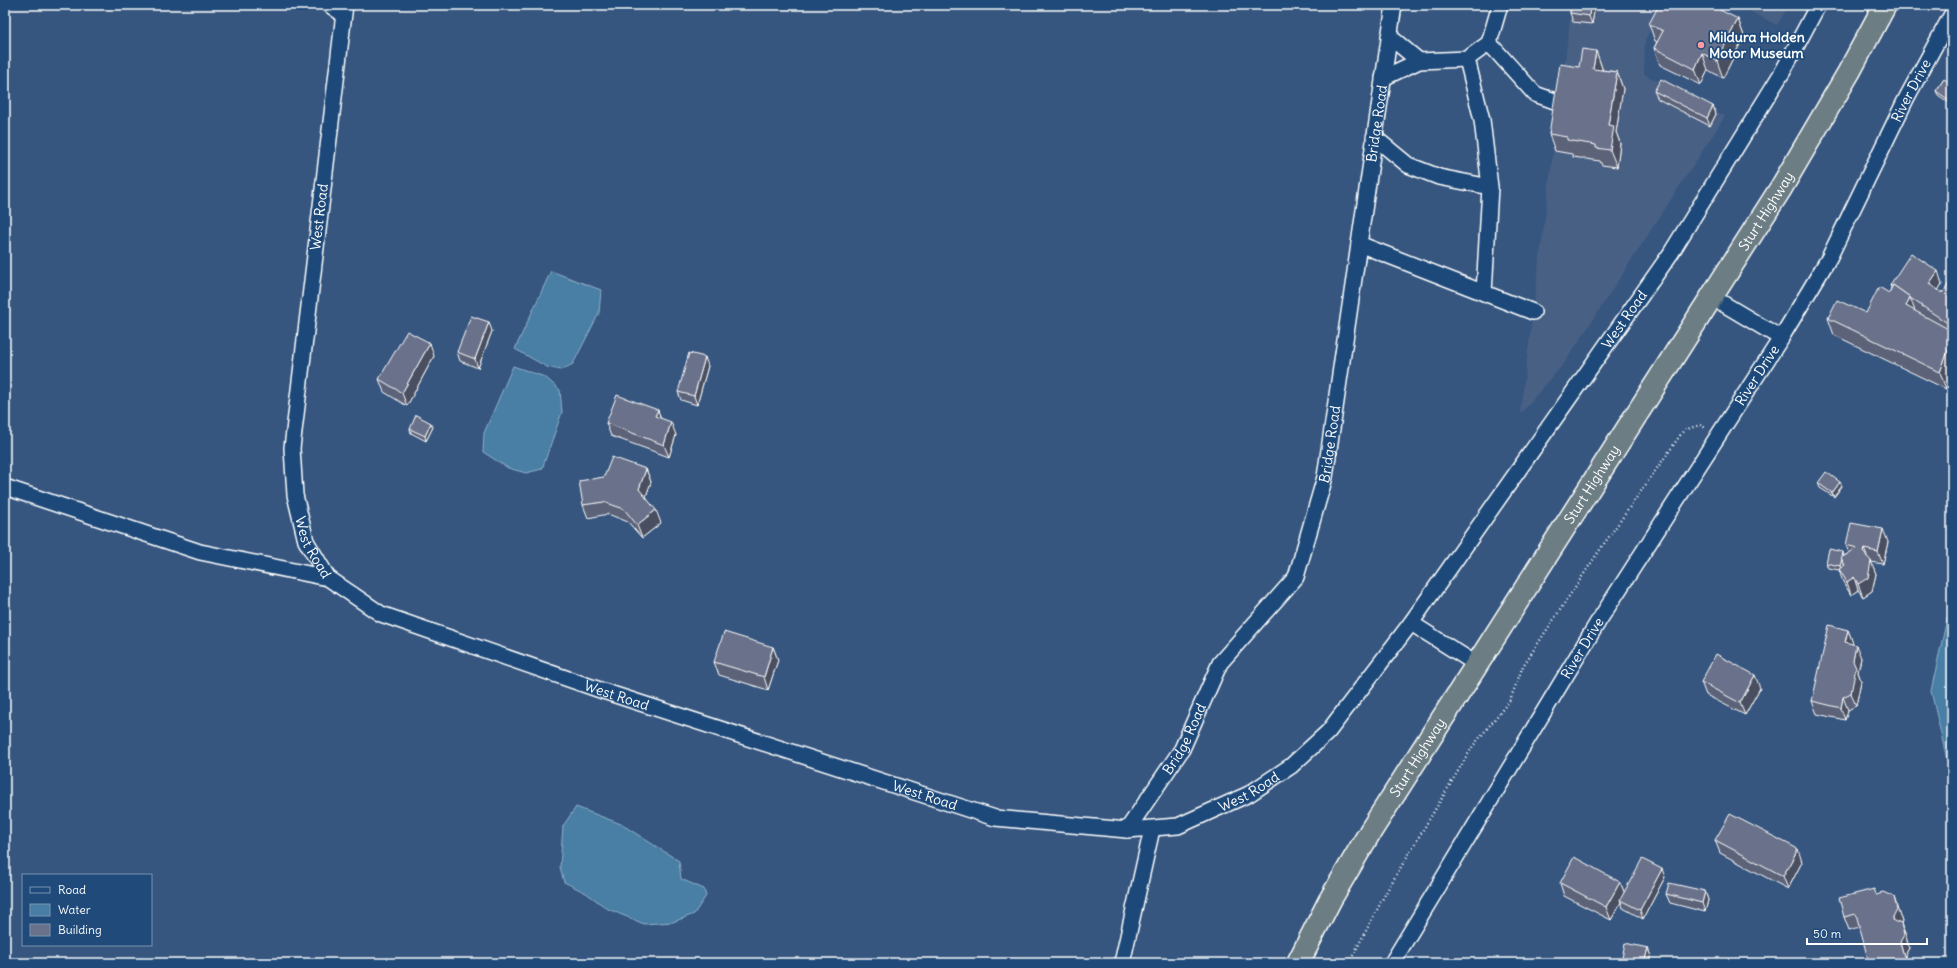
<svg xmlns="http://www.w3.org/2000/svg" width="1957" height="968" viewBox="0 0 1957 968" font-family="Delius,sans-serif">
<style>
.built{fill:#4a6185}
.water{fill:#487ea5;stroke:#91b2c9}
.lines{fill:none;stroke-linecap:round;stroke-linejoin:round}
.minor-casing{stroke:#fff;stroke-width:18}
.highway-casing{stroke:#fff;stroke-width:25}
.path{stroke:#fff;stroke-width:2.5;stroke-dasharray:1 3;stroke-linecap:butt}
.minor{stroke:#1f4a7a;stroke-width:15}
.highway{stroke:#6c7e84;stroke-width:22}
.wall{fill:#5b6278;stroke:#fff}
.shaded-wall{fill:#4a5061;stroke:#fff}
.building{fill:#6a728b;stroke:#fff}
.poi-dot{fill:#ff9aa2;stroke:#1f4a7a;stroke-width:1.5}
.labels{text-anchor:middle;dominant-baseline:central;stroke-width:3.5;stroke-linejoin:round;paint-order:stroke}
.poi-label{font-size:14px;font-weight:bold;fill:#fff;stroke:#1f4a7a;text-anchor:start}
.street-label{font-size:14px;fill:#fff;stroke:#1f4a7a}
</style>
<rect width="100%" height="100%" fill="#36567f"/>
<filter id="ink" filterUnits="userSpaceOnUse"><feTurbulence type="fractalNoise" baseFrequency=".025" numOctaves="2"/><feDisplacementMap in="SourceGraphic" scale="8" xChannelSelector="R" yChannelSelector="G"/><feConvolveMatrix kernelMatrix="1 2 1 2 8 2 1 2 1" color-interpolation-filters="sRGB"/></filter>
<g filter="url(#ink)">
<g class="built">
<polygon points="1572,5 1662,5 1645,40 1644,74 1725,116 1566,361 1520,414"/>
<polygon points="1738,5 1789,5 1777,25"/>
</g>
<g class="water">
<polygon points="551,271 601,290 599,313 573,364 561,370 547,367 515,349"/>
<polygon points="513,366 545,377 560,390 562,412 542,469 526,473 508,468 483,452 484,433"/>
<polygon points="1952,596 1952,781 1931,691"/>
<polygon points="576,807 621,824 679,861 681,879 704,889 706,896 694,914 673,922 644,924 608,909 586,893 564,882 560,867 563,826"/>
</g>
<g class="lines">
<defs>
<g id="minor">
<polyline points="330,5 343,14"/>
<path id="s1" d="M345,5L292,448L295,495L306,541L328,578L381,614L603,691L995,818L1127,830L1178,826L1249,794L1291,766L1328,732L1411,623L1671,253L1783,71L1818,5"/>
<polyline points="1389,36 1419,61"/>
<polyline points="1489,43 1535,94 1563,104"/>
<polyline points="1467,59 1482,120 1490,187 1484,293"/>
<polyline points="1383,78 1419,61 1467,59 1489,43 1500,5"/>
<polyline points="1374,137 1408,165 1439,177 1490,187"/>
<polyline points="1359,244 1533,312"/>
<polyline points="1712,297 1781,338"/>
<polyline points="5,487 200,552 328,578"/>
<polyline points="1411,623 1476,664"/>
<path id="s2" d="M1127,830L1182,749L1220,663L1296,577L1325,477L1394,5"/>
<polyline points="1122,963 1152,829"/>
<path id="s3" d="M1392,963L1598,622L1781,338L1829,258L1906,99L1952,14"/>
</g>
<g id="highway">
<path id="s4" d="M1298,963L1330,900L1370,832L1781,188L1849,72L1885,5"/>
</g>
</defs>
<use href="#minor" class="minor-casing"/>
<use href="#highway" class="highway-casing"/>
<polyline class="path" points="1349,963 1389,887 1473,746 1510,700 1523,666 1599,551 1684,430 1700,425 1706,428"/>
<use href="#minor" class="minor"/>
<use href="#highway" class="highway"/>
</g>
<g class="wall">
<polygon points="1571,5 1595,5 1592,24 1573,22 1570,13"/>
<polygon points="1738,19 1744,36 1723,78 1708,70 1701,85 1660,65 1654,48 1657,42 1655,41 1649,24"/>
<polygon points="1596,51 1602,68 1602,70 1617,72 1623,89 1616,132 1620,143 1617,167 1602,165 1600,161 1573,157 1572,154 1555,151 1549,134 1579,67"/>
<polygon points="1944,79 1951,104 1938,95 1936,91"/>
<polygon points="1654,91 1713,106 1716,114 1710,126 1658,99"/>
<polygon points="1952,280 1952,374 1946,389 1834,335 1828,318 1866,313 1889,293 1891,288 1890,285 1942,284 1938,290 1943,293"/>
<polygon points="492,331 478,368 460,361 457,352"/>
<polygon points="434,356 407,406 384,392 379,379"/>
<polygon points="708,366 697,405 681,400 678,392"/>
<polygon points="658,410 660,418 676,435 669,457 611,436 606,423"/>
<polygon points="433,427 426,441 411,433 410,429"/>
<polygon points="646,469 651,482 646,497 661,523 642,538 628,522 608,514 588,518 583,505"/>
<polygon points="1818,483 1842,486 1834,497 1820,488"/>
<polygon points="1888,542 1883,564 1871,562 1876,574 1872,591 1863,597 1858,590 1851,595 1843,582 1839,570 1828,568 1826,563 1843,552 1844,556 1849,553 1846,545"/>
<polygon points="1848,630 1853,643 1853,644 1861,658 1858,672 1861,681 1856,706 1848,710 1845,720 1817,714 1812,701"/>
<polygon points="773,647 778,660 768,690 719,675 714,662"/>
<polygon points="1701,682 1760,688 1745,715 1706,695"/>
<polygon points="1715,840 1802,862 1788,889 1720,853"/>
<polygon points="1665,877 1643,919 1623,908 1621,902 1611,920 1564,896 1560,883 1620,882 1624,892"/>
<polygon points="1705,891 1708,900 1705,912 1670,903 1666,894"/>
<polygon points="1876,894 1898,910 1902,922 1901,924 1906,937 1909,948 1905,955 1859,927 1849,930 1844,917"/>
<polygon points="1648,948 1651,957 1649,963 1624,963 1622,958"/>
</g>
<g class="shaded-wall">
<polygon points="1590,5 1595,5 1592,24 1589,16"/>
<polygon points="1738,19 1744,36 1723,78 1717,61"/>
<polygon points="1596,51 1602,68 1600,86 1593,69"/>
<polygon points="1702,53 1708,70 1701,85 1695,69"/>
<polygon points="1617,72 1623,89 1616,132 1620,143 1617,167 1610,150 1608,125"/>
<polygon points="1952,96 1952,103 1951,104 1949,100"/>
<polygon points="1713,106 1716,114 1710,126 1707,118"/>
<polygon points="1938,271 1942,284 1934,297 1929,284"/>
<polygon points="1910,297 1916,314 1906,306"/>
<polygon points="489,322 492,331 478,368 475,359"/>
<polygon points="1952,341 1952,374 1946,389 1940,372"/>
<polygon points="430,343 434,356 407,406 402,393"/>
<polygon points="705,357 708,366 697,405 694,396"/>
<polygon points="658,410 662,423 655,416"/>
<polygon points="671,422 676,435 669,457 664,445"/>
<polygon points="431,423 433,427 426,441 425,436"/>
<polygon points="646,469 651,482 644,502 639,489"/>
<polygon points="1840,482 1842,486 1834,497 1832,493"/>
<polygon points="656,510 661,523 642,538 637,525"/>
<polygon points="1883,529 1888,542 1883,564 1878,552"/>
<polygon points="1864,549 1869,561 1863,552"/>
<polygon points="1841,560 1843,564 1842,571 1840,566"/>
<polygon points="1871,561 1876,574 1872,591 1863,597 1858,584"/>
<polygon points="1854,577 1858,590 1851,595 1847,582"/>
<polygon points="1848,630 1853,643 1850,655 1845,642"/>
<polygon points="1856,645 1861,658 1858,672 1861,681 1856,706 1851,693 1853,661"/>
<polygon points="773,647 778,660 768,690 764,677"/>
<polygon points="1755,675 1760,688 1745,715 1740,703"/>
<polygon points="1843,697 1848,710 1845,720 1841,708"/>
<polygon points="1798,849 1802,862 1788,889 1783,876"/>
<polygon points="1662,869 1665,877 1643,919 1640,910"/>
<polygon points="1620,882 1625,894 1620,900 1621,902 1611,920 1606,907"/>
<polygon points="1705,891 1708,900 1705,912 1702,903"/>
<polygon points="1894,897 1902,922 1897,930 1893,920 1893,917"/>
<polygon points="1901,924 1906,937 1909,948 1905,955 1907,963 1906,963 1900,942"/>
<polygon points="1648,948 1651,957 1649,963 1644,963"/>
</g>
<g class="building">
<polygon points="1571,5 1590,5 1589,16 1570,13"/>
<polygon points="1659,5 1710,5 1738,19 1717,61 1702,53 1695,69 1654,48 1663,31 1649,24"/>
<polygon points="1582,49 1596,51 1593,69 1617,72 1608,125 1614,126 1610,150 1596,148 1596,145 1567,140 1567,137 1549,134 1560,64 1579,67"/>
<polygon points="1661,79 1713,106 1707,118 1654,91"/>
<polygon points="1944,79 1952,84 1952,96 1949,100 1936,91"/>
<polygon points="1911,253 1938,271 1929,284 1943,293 1951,280 1952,280 1952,326 1910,298 1910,297 1893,285 1892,286 1890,285"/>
<polygon points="1893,285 1910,297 1906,306 1952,331 1952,341 1940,372 1828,318 1837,300 1866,313 1879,287 1889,293"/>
<polygon points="471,316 489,322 475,359 457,352"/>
<polygon points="407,331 430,343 402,393 379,379"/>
<polygon points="689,353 705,357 694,396 678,392"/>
<polygon points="617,395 658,410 655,416 671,422 664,445 606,423"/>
<polygon points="416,415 431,423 425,436 410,429"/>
<polygon points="612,457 646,469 639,489 656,510 637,525 624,509 604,502 583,505 579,481 604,477"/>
<polygon points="1826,472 1840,482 1832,493 1818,483"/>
<polygon points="1851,523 1883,529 1878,552 1864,549 1863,552 1871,561 1868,578 1858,584 1854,577 1847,582 1839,569 1845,565 1841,558 1857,548 1846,545"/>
<polygon points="1829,549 1843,552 1842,557 1841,558 1842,559 1840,566 1826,563"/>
<polygon points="1829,625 1848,630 1845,642 1856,645 1853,661 1856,668 1851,693 1843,697 1841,708 1812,701"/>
<polygon points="724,632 773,647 764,677 714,662"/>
<polygon points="1716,654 1755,675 1740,703 1701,682"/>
<polygon points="1730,814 1798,849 1783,876 1715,840"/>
<polygon points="1574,857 1620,882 1606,907 1560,883"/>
<polygon points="1642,859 1662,869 1640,910 1620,900"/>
<polygon points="1669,883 1705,891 1702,903 1666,894"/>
<polygon points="1874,889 1876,894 1883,892 1894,897 1897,909 1893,917 1893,920 1901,924 1904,935 1900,942 1906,963 1869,963 1856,914 1844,917 1839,898"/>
<polygon points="1625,943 1648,948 1644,963 1622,958"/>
</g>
</g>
<circle class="poi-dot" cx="1701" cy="45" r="4"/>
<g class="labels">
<g class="poi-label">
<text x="1709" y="37">Mildura Holden<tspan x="1709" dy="16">Motor Museum</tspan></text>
</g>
<g class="street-label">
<text stroke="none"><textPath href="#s3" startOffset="1016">River Drive</textPath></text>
<text stroke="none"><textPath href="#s2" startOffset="768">Bridge Road</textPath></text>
<text stroke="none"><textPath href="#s4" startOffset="886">Sturt Highway</textPath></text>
<text transform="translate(319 217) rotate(-83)">West Road</text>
<text stroke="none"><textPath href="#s1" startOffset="2165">West Road</textPath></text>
<text stroke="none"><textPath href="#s3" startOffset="692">River Drive</textPath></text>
<text stroke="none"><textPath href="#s2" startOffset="444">Bridge Road</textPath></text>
<text stroke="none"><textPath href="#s4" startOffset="562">Sturt Highway</textPath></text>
<text stroke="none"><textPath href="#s1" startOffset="549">West Road</textPath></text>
<text stroke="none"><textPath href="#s3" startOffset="368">River Drive</textPath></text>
<text stroke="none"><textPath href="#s1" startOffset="897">West Road</textPath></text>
<text stroke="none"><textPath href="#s2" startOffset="108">Bridge Road</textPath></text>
<text stroke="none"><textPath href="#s4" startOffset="238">Sturt Highway</textPath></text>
<text stroke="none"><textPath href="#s1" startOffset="1557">West Road</textPath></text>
<text stroke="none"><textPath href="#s1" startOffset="1221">West Road</textPath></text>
</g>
</g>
<rect width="1957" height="968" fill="none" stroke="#1f4a7a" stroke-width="20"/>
<rect x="10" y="10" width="1937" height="948" fill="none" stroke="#fff" stroke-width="1.5" filter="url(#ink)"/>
<rect x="22" y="874" width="130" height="72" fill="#1f4a7a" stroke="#7992af"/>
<rect x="30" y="887" width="20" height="6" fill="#1f4a7a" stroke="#7992af"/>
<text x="58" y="894" font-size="12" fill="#ffffff">Road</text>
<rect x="30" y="904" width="20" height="12" fill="#487ea5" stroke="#7992af"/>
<text x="58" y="914" font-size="12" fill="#ffffff">Water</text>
<rect x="30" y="924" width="20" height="12" fill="#6a728b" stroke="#7992af"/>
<text x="58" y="934" font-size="12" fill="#ffffff">Building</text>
<path d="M1807 938v6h120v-6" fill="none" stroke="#ffffff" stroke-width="2"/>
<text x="1813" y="938" font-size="12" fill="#ffffff" stroke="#1f4a7a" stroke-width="3" paint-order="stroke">50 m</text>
</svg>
